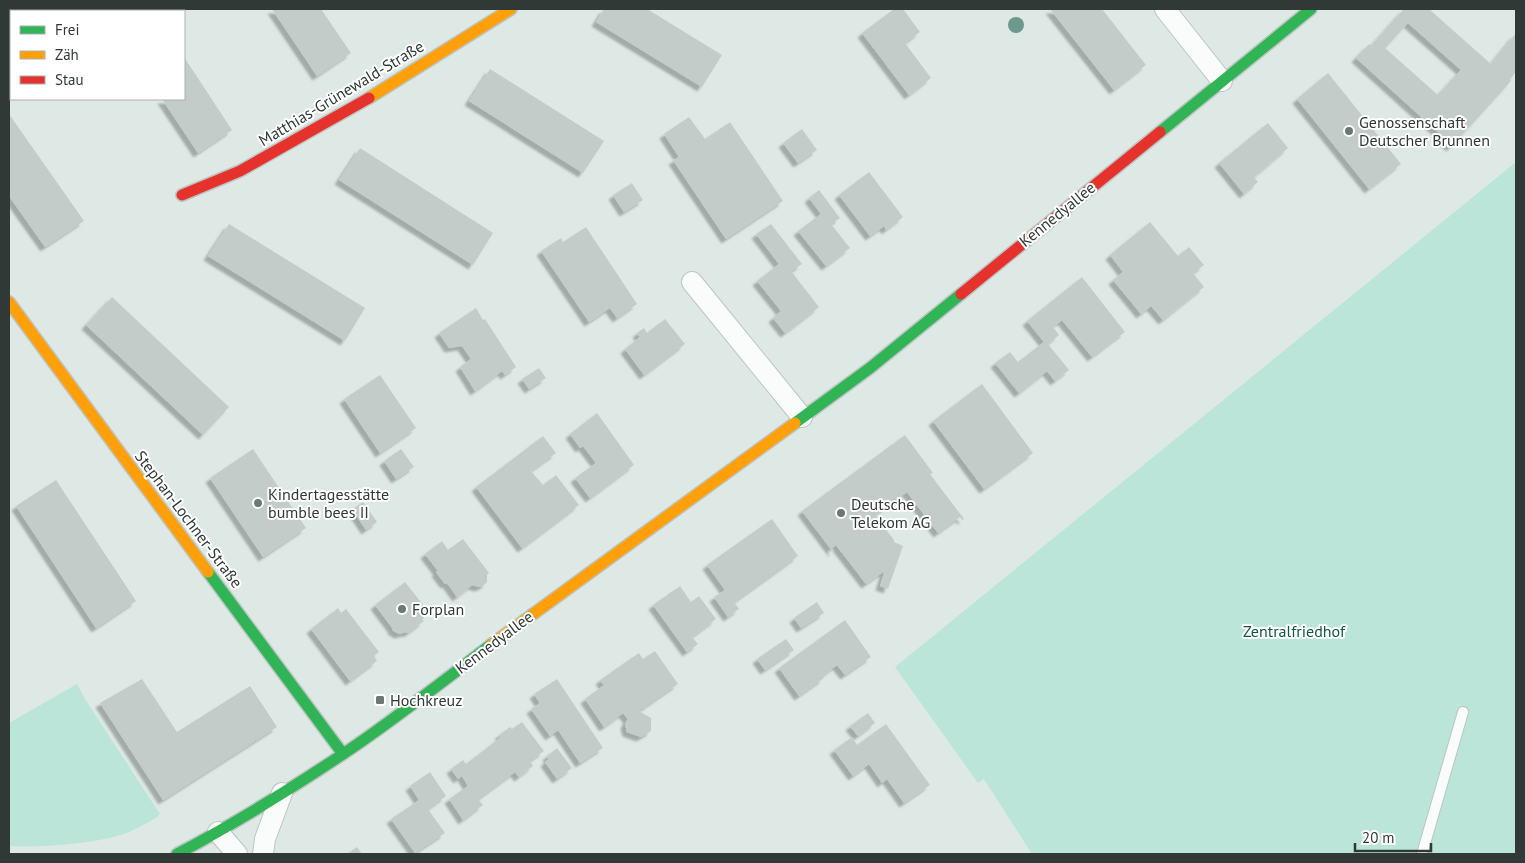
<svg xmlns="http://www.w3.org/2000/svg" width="1525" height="863" viewBox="0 0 1525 863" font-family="'PT Sans',sans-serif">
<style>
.green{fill:#bbe5d8}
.building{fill:#c3ccc9;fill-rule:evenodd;filter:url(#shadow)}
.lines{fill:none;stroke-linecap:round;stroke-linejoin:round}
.lane-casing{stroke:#bcc5c3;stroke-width:12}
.street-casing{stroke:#bcc5c3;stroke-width:22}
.fast-casing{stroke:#bcc5c3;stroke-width:14}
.slow-casing{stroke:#bcc5c3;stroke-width:14}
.jam-casing{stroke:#bcc5c3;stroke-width:14}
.lane{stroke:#fafcfb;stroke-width:10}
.street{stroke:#fafcfb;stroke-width:20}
.fast{stroke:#30b455;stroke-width:11}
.slow{stroke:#ff9f0a;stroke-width:11}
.jam{stroke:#e5322d;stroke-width:11}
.tree{fill:#6c988e}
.poi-dot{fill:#6d7774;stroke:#fff;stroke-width:2}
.labels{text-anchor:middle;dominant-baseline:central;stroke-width:4;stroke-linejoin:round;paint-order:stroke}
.street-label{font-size:16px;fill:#303936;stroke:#fff}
.poi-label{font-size:16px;fill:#303936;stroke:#fff;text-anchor:start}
.park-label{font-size:16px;fill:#0e5646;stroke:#fff}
</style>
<defs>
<filter id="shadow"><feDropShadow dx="-4.5" dy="4.5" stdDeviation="1" flood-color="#0004"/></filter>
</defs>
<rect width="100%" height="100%" fill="#dee9e6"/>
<g class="green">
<polygon points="1516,162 1516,854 1032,854 984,779 978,783 895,667"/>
<path d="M77,684L85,699L160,814L156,818C145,824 133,831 121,835C89,844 41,848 9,846V723Z"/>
</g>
<g class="building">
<polygon points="137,9 152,9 153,11 133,11"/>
<polygon points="272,9 321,9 351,53 317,76"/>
<polygon points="604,9 647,9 722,55 702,87 596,22"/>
<polygon points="894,9 903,9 920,32 905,43 931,78 909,95 862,33"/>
<polygon points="1050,9 1102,9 1146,65 1114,90"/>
<path d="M1404,9H1429L1491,64L1516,33V72L1510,79L1511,81L1451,147L1437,135L1439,133L1356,58L1369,44L1371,46ZM1408,23L1461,70L1438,95L1385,48Z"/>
<polygon points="184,57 232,130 198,153 162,99 184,99"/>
<polygon points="490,69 604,141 583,173 469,101"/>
<polygon points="1328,73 1401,164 1369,189 1297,99"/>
<polygon points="9,114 84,221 45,247 9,196"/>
<polygon points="689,117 705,139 730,122 783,201 726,239 673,160 679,157 664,134"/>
<polygon points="1268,123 1288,148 1254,177 1258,182 1244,194 1219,163"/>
<polygon points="802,129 817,150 798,163 783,143"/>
<polygon points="360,148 493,233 473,265 339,180"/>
<polygon points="869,172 903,217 886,230 884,226 870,236 839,195"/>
<polygon points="632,183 643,200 624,212 613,195"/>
<polygon points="819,190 840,218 831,224 850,248 826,266 798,231 821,214 809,198"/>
<polygon points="1150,222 1178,256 1189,247 1204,265 1193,273 1204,287 1163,320 1151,306 1141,314 1113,280 1123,272 1110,255"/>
<polygon points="229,224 365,308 345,341 208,256"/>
<polygon points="771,224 802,264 791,271 819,307 785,333 773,318 781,311 757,281 779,264 756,234"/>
<polygon points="586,227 637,304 617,318 610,308 589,322 541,251 561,238 563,242"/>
<polygon points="1082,277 1125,332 1092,357 1062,320 1053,327 1059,335 1048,344 1069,370 1055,381 1047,371 1019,393 995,363 1010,352 1018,362 1044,342 1027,321"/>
<polygon points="112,297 229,407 203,435 86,325"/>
<polygon points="476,308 483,320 485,319 516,367 505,375 502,371 475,391 460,367 471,359 462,346 449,348 439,333"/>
<polygon points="665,319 685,344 644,375 625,349 640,337 637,333 644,328 647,333"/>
<polygon points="539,368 546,378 529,389 522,379"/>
<polygon points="380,375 416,428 380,453 344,399"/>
<polygon points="982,384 1033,453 984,489 933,421"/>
<polygon points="597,413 634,465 590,498 575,478 596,463 583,446 580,448 570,434"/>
<polygon points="905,435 933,473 930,474 964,519 962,520 960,517 938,533 907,492 875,515 894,540 894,542 903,546 888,589 880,586 884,573 883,572 866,584 836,545 832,548 834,551 833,552 802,511"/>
<polygon points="543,436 556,453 531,471 543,485 556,475 579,505 522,548 476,487"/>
<polygon points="253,449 306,528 263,557 210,478"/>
<polygon points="401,449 414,467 396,479 384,461"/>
<polygon points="56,480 136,601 96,628 16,506"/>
<polygon points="363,502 377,522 366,530 352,509"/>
<polygon points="772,519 798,556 734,602 739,609 728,617 714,597 725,590 707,565"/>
<polygon points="463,539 489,573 487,575 487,582 484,585 479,587 472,585 457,597 447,583 445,584 436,572 438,571 425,554 442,541 448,550"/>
<polygon points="405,582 424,606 425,605 427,613 422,620 424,621 408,633 407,632 399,634 392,630 393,629 375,605"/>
<polygon points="680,586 691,602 699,596 716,619 692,637 698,644 687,652 653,605"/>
<polygon points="817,602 824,613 801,628 794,618"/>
<polygon points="338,608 341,613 346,609 379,652 374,656 377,661 350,681 311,629"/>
<polygon points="845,620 871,657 845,675 837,665 822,676 824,678 799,696 779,668"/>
<polygon points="786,639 794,650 765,670 757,659"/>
<polygon points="655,651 678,684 639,711 651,718 651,731 641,737 627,732 625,724 628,719 623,713 604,727 585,699 604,685 600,680 639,653 643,659"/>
<polygon points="142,679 177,732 250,686 277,727 163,800 100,703"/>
<polygon points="557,679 603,748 580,763 558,730 550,736 531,709 540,703 534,694"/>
<polygon points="868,713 875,723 858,736 850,726"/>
<polygon points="522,722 544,751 530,761 533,766 519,777 515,772 478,799 483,805 463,820 449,799 468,786 462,776 458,779 451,769 463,760 466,764 501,737 499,735 510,727 512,729"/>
<polygon points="886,724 930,785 904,803 887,779 882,783 869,764 853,776 834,750 852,737 857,745"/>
<polygon points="557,748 572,768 557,779 545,762 549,759 547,756"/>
<polygon points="430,772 446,796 428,809 445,833 415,853 391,819 419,800 410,786"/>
<polygon points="357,847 362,854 347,854"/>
</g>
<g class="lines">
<defs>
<polyline id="lane" points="1422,854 1463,712"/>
<g id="street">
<polyline points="1165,9 1222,81"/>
<polyline points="692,282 802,417"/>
<polyline points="218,832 237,854"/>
<polyline points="263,854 265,839 282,793"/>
</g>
<g id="fast">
<polyline points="1160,132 1311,9"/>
<polyline points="795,423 870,368 961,294"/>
<polyline points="208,572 343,754"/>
<path d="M177,854C234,824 289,790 343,754C394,720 443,681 492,644"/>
</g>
<g id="slow">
<polyline points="369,98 511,9"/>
<polyline points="9,302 208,572"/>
<polyline points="492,644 795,423"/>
</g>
<g id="jam">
<polyline points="182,195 240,171 369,98"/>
<polyline points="961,294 1160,132"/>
</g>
</defs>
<use href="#lane" class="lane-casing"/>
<use href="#street" class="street-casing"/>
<use href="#fast" class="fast-casing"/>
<use href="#slow" class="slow-casing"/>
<use href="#jam" class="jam-casing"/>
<use href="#lane" class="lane"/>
<use href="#street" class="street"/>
<use href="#fast" class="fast"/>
<use href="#slow" class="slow"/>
<use href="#jam" class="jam"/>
</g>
<circle class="tree" cx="1016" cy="25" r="8"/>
<g class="poi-dot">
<circle cx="1349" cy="131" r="5"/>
<circle cx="258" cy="503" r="5"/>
<circle cx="841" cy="513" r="5"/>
<circle cx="402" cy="609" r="5"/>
<rect x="375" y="695" width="10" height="10" rx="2.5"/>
</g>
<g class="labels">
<g class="street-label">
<text transform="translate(341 93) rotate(-31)">Matthias-Grünewald-Straße</text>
<text transform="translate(1057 214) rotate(-39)">Kennedyallee</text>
<text transform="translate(189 519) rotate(53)">Stephan-Lochner-Straße</text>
<text transform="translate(494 642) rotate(-37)">Kennedyallee</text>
</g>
<g class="poi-label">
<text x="1359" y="122">Genossenschaft<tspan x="1359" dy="18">Deutscher Brunnen</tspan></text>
<text x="268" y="494">Kindertagesstätte<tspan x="268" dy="18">bumble bees II</tspan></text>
<text x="851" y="504">Deutsche<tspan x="851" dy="18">Telekom AG</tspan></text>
<text x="412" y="609">Forplan</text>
<text x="390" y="700">Hochkreuz</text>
</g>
<g class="park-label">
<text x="1294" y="631">Zentralfriedhof</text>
</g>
</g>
<rect width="1525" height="863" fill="none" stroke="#303936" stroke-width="20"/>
<rect x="10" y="10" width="175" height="90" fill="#ffffff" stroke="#acb0af"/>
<rect x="20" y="26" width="25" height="8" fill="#30b455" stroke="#acb0af"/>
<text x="55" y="35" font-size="15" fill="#303936">Frei</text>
<rect x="20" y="51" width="25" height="8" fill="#ff9f0a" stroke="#acb0af"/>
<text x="55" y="60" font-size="15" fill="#303936">Zäh</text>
<rect x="20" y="76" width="25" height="8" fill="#e5322d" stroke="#acb0af"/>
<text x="55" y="85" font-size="15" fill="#303936">Stau</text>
<path d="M1355 843v8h76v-8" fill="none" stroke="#303936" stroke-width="2.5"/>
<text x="1362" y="843" font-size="15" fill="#303936" stroke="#ffffff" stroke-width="4" paint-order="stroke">20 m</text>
</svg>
